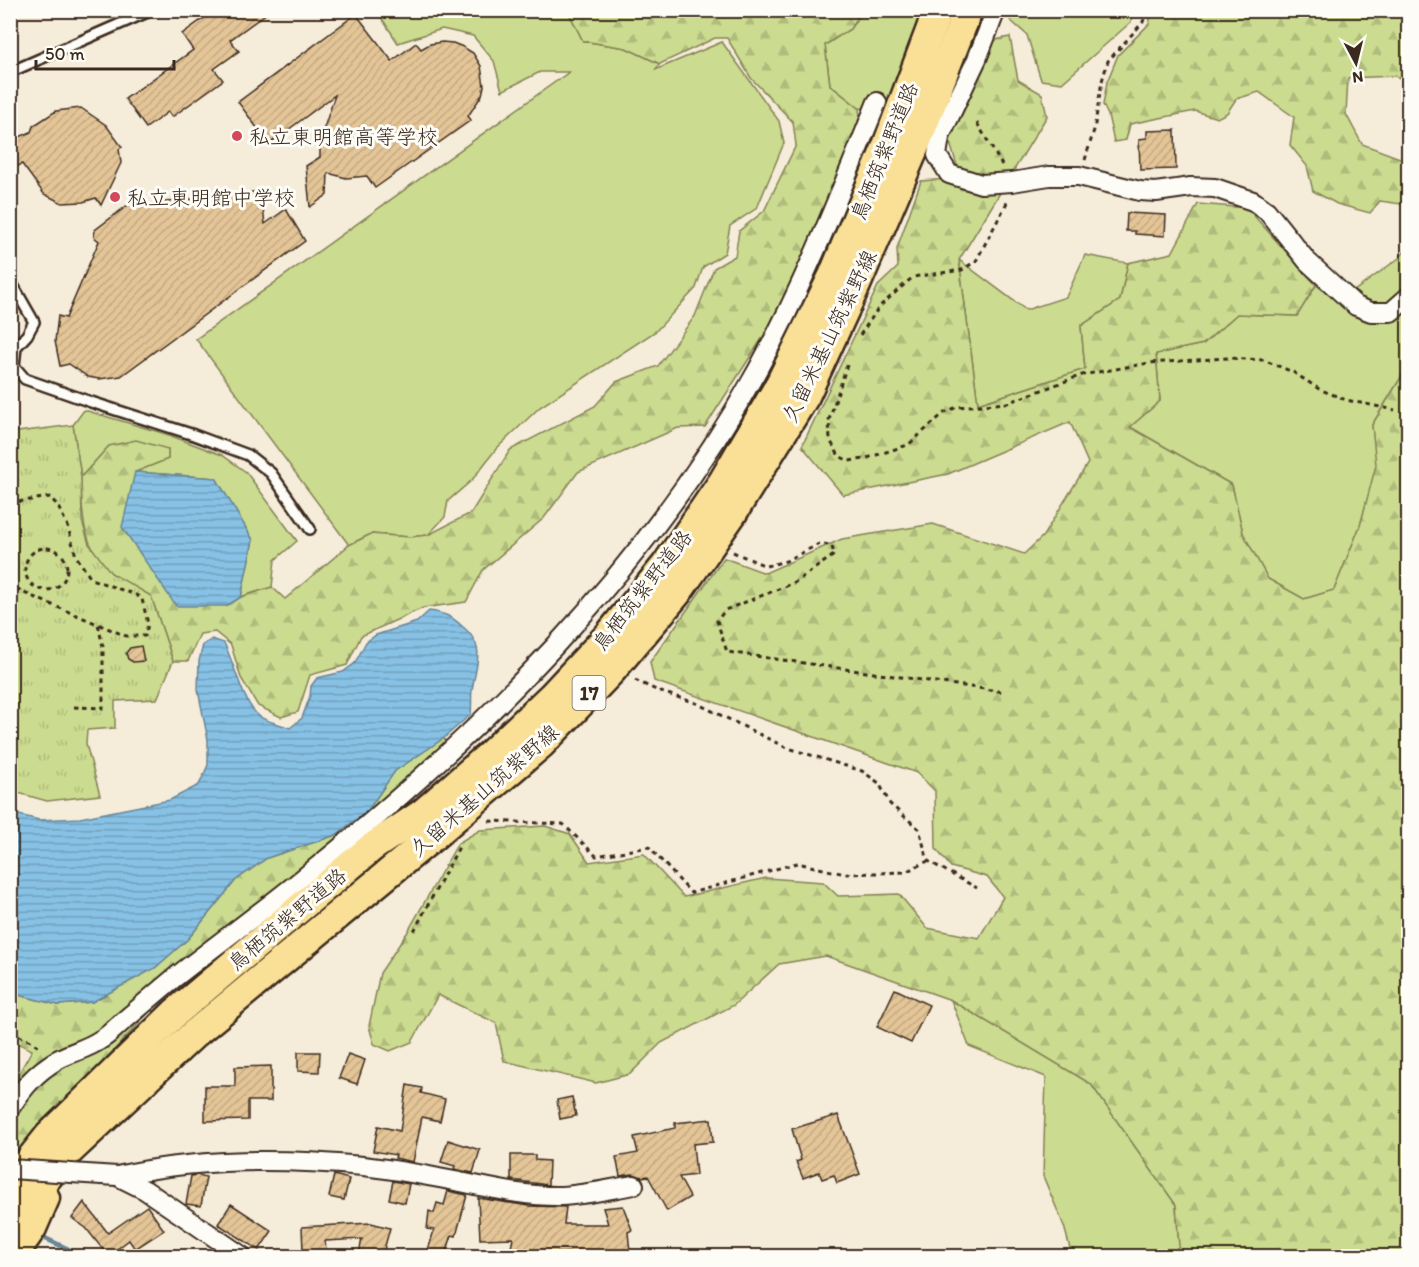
<svg xmlns="http://www.w3.org/2000/svg" width="1419" height="1267" viewBox="0 0 1419 1267" font-family="Itim,'Klee One',sans-serif">
<style>
.grass{fill:#cbdb8f;stroke:#838256;stroke-width:1.5}
.forest{fill:url(#forest-firs);stroke:#838256;stroke-width:1.5}
.park{fill:url(#park-tufts);stroke:#838256;stroke-width:1.5}
.water{fill:url(#water-rules);stroke:#698596;stroke-width:1.5}
.lines{fill:none;stroke-linecap:round;stroke-linejoin:round}
.stream{stroke:#698596;stroke-width:5}
.building{fill:url(#building-hatch);stroke:#3b2a1e;stroke-width:1.5}
.lane-casing{stroke:#3b2a1e;stroke-width:14}
.street-casing{stroke:#3b2a1e;stroke-width:22}
.primary-casing{stroke:#3b2a1e;stroke-width:33}
.path{stroke:#3b2a1e;stroke-width:3;stroke-dasharray:4.5 4.5;stroke-linecap:butt}
.lane{stroke:#fdfcf7;stroke-width:9}
.street{stroke:#fdfcf7;stroke-width:18}
.primary{stroke:#fadf96;stroke-width:28}
.street-bridge-casing{stroke:#3b2a1e;stroke-width:22;stroke-linecap:butt}
.street-bridge{stroke:#fdfcf7;stroke-width:18}
.poi-dot{fill:#d1495b;stroke:#fdfcf7;stroke-width:2}
.labels{text-anchor:middle;dominant-baseline:central;stroke-width:6;stroke-linejoin:round;paint-order:stroke}
.shield{fill:#fdfcf7;stroke:#75695f;stroke-width:1.5}
.shield-label{font-size:20px;font-weight:bold;fill:#3b2a1e}
.poi-label{font-size:21px;fill:#3b2a1e;stroke:#fdfcf7;text-anchor:start}
.street-label{font-size:21px;fill:#3b2a1e;stroke:#fdfcf7}
</style>
<defs>
<pattern id="forest-firs" width="22" height="20" patternUnits="userSpaceOnUse" patternTransform="scale(1.5)"><rect width="22" height="20" fill="#cbdb8f"/><path d="M5 1l3.5 6h-7zM16 11l3.5 6h-7z" fill="#afbc7b"/></pattern>
<pattern id="park-tufts" width="24" height="20" patternUnits="userSpaceOnUse" patternTransform="scale(1.5)"><rect width="24" height="20" fill="#cbdb8f"/><path d="M3 7l-1-3M5 7V3M7 7l1-3M15 17l-1-3M17 17v-4M19 17l1-3" fill="none" stroke="#afbc7b"/></pattern>
<pattern id="water-rules" width="6" height="5" patternUnits="userSpaceOnUse" patternTransform="scale(1.5)"><rect width="6" height="5" fill="#87c2e6"/><path d="M0 2.5h6" fill="none" stroke="#709eba"/></pattern>
<pattern id="building-hatch" width="6" height="6" patternUnits="userSpaceOnUse" patternTransform="scale(1.5)"><rect width="6" height="6" fill="#e4c597"/><path d="M-1 1l2-2M0 6l6-6M5 7l2-2" fill="none" stroke="#c4a982"/></pattern>
</defs>
<rect width="100%" height="100%" fill="#f6ecda"/>
<filter id="ink" filterUnits="userSpaceOnUse"><feTurbulence type="fractalNoise" baseFrequency=".0167" numOctaves="2"/><feDisplacementMap in="SourceGraphic" scale="12" xChannelSelector="R" yChannelSelector="G"/><feConvolveMatrix kernelMatrix="1 2 1 2 8 2 1 2 1" color-interpolation-filters="sRGB"/></filter>
<g filter="url(#ink)">
<g class="grass">
<polygon points="377,11 568,11 583,41 626,48 660,64 655,70 722,42 779,121 784,143 757,208 730,226 725,253 703,267 696,288 656,331 540,407 496,449 472,480 448,501 445,517 428,535 410,537 371,534 349,545 196,339 569,72 540,72 502,91 494,61 473,36 442,29 398,43"/>
<polygon points="862,11 923,11 887,109 859,108 830,85 825,45 850,29"/>
<polygon points="1013,11 1013,10 1132,11 1131,22 1062,83 1041,80 1027,35 1010,20"/>
<polygon points="1408,248 1408,366 1372,425 1377,465 1360,526 1334,590 1304,599 1268,579 1243,533 1232,485 1130,427 1160,401 1156,354 1203,344 1237,314 1297,316 1316,285 1339,302 1399,258"/>
<polygon points="1085,255 1128,263 1120,300 1081,326 1085,369 978,404 959,260 1026,310 1066,297"/>
<polygon points="84,410 166,434 222,455 246,472 297,541 275,560 272,587 241,597 253,540 216,478 135,472 168,459 168,449 109,446 81,477 73,425"/>
<polygon points="951,1000 1091,1084 1176,1205 1179,1246 1169,1256 1072,1256 1064,1226 1043,1176 1046,1077 969,1046"/>
</g>
<g class="forest">
<path d="M568,11H862L850,29L825,45L830,85L859,108L861,128L814,239L763,337L705,427L678,428L578,472L544,518L483,570L466,602L423,608L361,636L347,665L310,675L298,712L281,717L258,706L241,678L231,645L215,632L200,634L188,661H173L151,596C139,589 121,582 110,572C81,544 82,514 81,477L109,446L136,440L168,449V459L135,472L226,606L241,597L272,587L285,599L349,545L371,534L410,537L428,535L471,513L510,450L595,406L616,382L658,366L695,316L714,268L735,256L739,231L764,211L796,145L793,122L751,78L727,38H715L660,64L626,48L583,41Z"/>
<polygon points="1152,11 1408,11 1408,82 1395,76 1348,78 1346,114 1362,144 1408,161 1408,205 1380,201 1370,213 1337,204 1313,191 1307,166 1290,145 1294,117 1259,92 1236,99 1227,113 1217,118 1195,111 1130,124 1126,140 1114,142 1108,115 1103,105 1107,82 1118,55 1149,24"/>
<polygon points="1010,37 1018,80 1042,94 1047,116 959,260 978,404 1085,369 1081,326 1120,300 1128,263 1172,253 1198,204 1247,208 1316,285 1297,316 1237,314 1203,344 1156,354 1160,401 1130,427 1232,485 1243,533 1268,579 1304,599 1334,590 1360,526 1376,465 1372,425 1408,366 1408,1256 1169,1256 1179,1246 1176,1205 1091,1084 951,1000 826,956 779,964 734,1005 661,1043 630,1074 596,1083 504,1061 496,1023 438,995 412,1042 390,1051 374,1044 369,1026 380,973 407,933 458,843 480,830 545,826 570,834 589,862 644,854 684,897 766,878 823,882 838,896 899,894 927,928 979,938 1003,897 987,877 951,867 936,849 935,791 917,773 654,681 650,662 724,558 765,573 842,539 933,524 1024,554 1043,536 1088,463 1070,422 948,474 843,495 802,446 878,286 898,267 897,248 921,181 961,178 949,140 991,41"/>
<polygon points="444,738 451,758 177,982 11,1161 11,1087 32,1050 11,1040 10,993 58,1005 92,1002 155,968 188,939 236,880 267,858 336,835 368,810 395,771"/>
</g>
<polygon class="park" points="73,425 81,477 82,521 89,544 111,573 151,596 173,661 157,699 115,701 115,728 87,730 86,744 100,795 47,801 11,791 10,433"/>
<g class="water">
<polygon points="135,472 216,478 253,540 241,597 226,606 176,606 122,527"/>
<path d="M429,611C444,613 451,616 462,626C487,646 476,664 472,690C471,698 472,706 471,714L444,738L395,771L368,810L336,835L267,858L236,880L188,939L155,968L92,1002L58,1005L11,993V813L39,820L80,818L170,800L199,785L208,765V740L198,690L199,661L203,645L212,639L224,643C234,662 243,704 259,716C266,722 281,724 290,728L302,718L310,696L311,686L317,678L343,672L355,663L366,642L376,635L417,622Z"/>
</g>
<g class="lines">
<polyline class="stream" points="40,1236 68,1249 72,1256"/>
</g>
<g class="building">
<polygon points="215,10 271,10 230,40 239,51 214,69 223,80 172,117 168,112 146,128 125,99 193,50 182,34"/>
<polygon points="356,14 392,61 416,43 421,49 430,44 442,42 453,43 463,47 473,53 481,66 484,86 482,95 468,116 471,120 375,188 367,176 346,178 328,173 327,195 310,207 306,166 320,157 320,140 335,95 269,144 238,102"/>
<polygon points="81,108 106,125 122,147 119,149 121,163 101,205 96,198 83,202 62,203 44,194 22,164 10,170 10,141 31,132 33,126 56,111"/>
<polygon points="1175,130 1176,169 1140,170 1139,139 1147,138 1147,131"/>
<polygon points="261,191 265,224 286,209 305,241 121,376 99,379 88,377 69,364 60,366 55,341 58,316 66,318 99,241 94,237 95,230 137,198 144,199 149,204"/>
<polygon points="1127,213 1166,215 1165,236 1135,234 1135,231 1126,231"/>
<polygon points="141,646 144,661 133,662 128,659 126,653 130,648"/>
<polygon points="895,989 929,1005 911,1043 877,1027"/>
<polygon points="298,1052 320,1052 319,1072 298,1071"/>
<polygon points="348,1054 365,1060 357,1084 339,1078"/>
<polygon points="271,1066 271,1101 248,1101 248,1120 205,1121 205,1086 235,1086 235,1067"/>
<polygon points="407,1085 422,1088 421,1093 445,1099 440,1121 422,1117 413,1162 395,1158 396,1155 373,1151 378,1126 400,1131"/>
<polygon points="572,1097 576,1116 560,1119 557,1100"/>
<polygon points="838,1115 860,1174 837,1183 834,1175 822,1179 819,1172 803,1178 796,1162 801,1160 792,1129"/>
<polygon points="711,1119 713,1142 693,1144 696,1175 679,1177 690,1197 667,1211 648,1176 642,1177 633,1174 620,1176 616,1157 638,1153 634,1137 675,1128 675,1123"/>
<polygon points="448,1140 480,1150 473,1173 454,1169 455,1166 441,1162"/>
<polygon points="511,1155 535,1155 535,1160 549,1161 548,1185 511,1180"/>
<polygon points="197,1175 206,1177 201,1206 186,1204 191,1176"/>
<polygon points="334,1175 349,1179 344,1200 329,1197"/>
<polygon points="393,1181 409,1184 405,1203 389,1199"/>
<polygon points="448,1191 467,1195 456,1236 452,1235 445,1257 426,1257 434,1230 427,1229 429,1211 434,1213 437,1203 444,1205"/>
<polygon points="478,1198 529,1206 566,1207 564,1224 608,1224 603,1208 623,1206 632,1230 628,1232 630,1252 547,1253 511,1248 513,1238 480,1239"/>
<polygon points="84,1202 108,1233 147,1206 164,1230 135,1249 129,1240 108,1256 86,1228 72,1218"/>
<polygon points="231,1204 272,1231 259,1250 218,1224"/>
<polygon points="371,1223 390,1228 382,1257 359,1254 362,1239 325,1241 326,1250 303,1251 302,1227"/>
</g>
<g class="lines">
<defs>
<g id="lane">
<polyline points="10,72 152,10"/>
<polyline points="10,280 34,322 27,335 16,347 14,366 25,379 91,402 194,435 248,455 271,473 310,529"/>
</g>
<g id="street">
<polyline points="996,10 977,59 940,137 937,155 949,174 981,184 1012,182 1049,176 1079,176 1140,191 1156,192 1191,187 1215,188 1253,201 1267,211 1307,261 1356,306 1371,312 1391,312 1408,297"/>
<path d="M10,1108C24,1087 35,1073 57,1060C71,1052 87,1049 100,1040C108,1036 114,1029 121,1023C139,1008 156,993 173,979C216,945 260,913 302,879C478,737 649,569 758,369C805,283 840,193 877,102"/>
<path d="M117,1176C196,1158 282,1158 363,1166C388,1169 414,1173 439,1178C480,1185 520,1197 561,1196C586,1195 610,1189 634,1185"/>
<polyline points="117,1176 145,1190 242,1256"/>
</g>
<g id="primary">
<polyline points="10,1185 49,1136 175,1013 371,848 423,813 492,753 552,696 609,635 666,565 722,483 779,386 833,276 885,151 938,10"/>
<polyline points="10,1223 67,1153 194,1034 431,838 541,744 612,670 677,593 732,514 805,396 856,285 911,156 968,10"/>
<polyline points="13,1256 32,1228 45,1198"/>
</g>
</defs>
<use href="#lane" class="lane-casing"/>
<use href="#street" class="street-casing"/>
<use href="#primary" class="primary-casing"/>
<g class="path">
<polyline points="977,123 1002,165"/>
<polyline points="1085,160 1094,130 1102,81 1108,61 1143,22 1147,10"/>
<polyline points="860,335 880,306 913,277 962,270 976,261 1009,199"/>
<polyline points="847,365 829,420 830,440 839,456 849,461 864,459 908,445 944,413 957,407 1007,403 1082,375 1149,363 1228,358 1263,360 1293,372 1319,389 1346,400 1395,410"/>
<polyline points="10,503 50,497 57,505 67,524 76,556 91,579 136,595 142,599 148,624 145,636 126,636 24,593 10,584"/>
<circle cx="46" cy="569" r="21"/>
<polyline points="733,552 766,566 786,561 821,543 832,546 834,555 794,583 725,610 717,621 727,652 1005,692"/>
<polyline points="635,680 658,691 696,703 785,747 862,771 879,783 890,804 919,829 928,861 977,888"/>
<polyline points="74,707 103,708 103,647 98,624"/>
<polyline points="489,821 563,824 596,856 649,847 691,893 797,863 845,874 905,872 928,861"/>
<polyline points="414,931 460,845"/>
<polyline points="10,1032 31,1041 40,1048"/>
</g>
<use href="#lane" class="lane"/>
<use href="#street" class="street"/>
<use href="#primary" class="primary"/>
<defs>
<polyline id="street-bridge" points="10,1169 117,1176"/>
</defs>
<use href="#street-bridge" class="street-bridge-casing"/>
<use href="#street-bridge" class="street-bridge"/>
</g>
</g>
<g class="poi-dot">
<circle cx="237" cy="136" r="6"/>
<circle cx="115" cy="197" r="6"/>
</g>
<g class="labels">
<rect class="shield" x="572.5" y="676" width="33" height="34" rx="4.5"/>
<g class="shield-label">
<text x="589" y="693">17</text>
</g>
<g class="poi-label">
<text x="249" y="136">私立東明館高等学校</text>
<text x="127" y="197">私立東明館中学校</text>
</g>
<g class="street-label">
<text transform="translate(884 151) rotate(-68)">鳥栖筑紫野道路</text>
<text transform="translate(829 336) rotate(-64)">久留米基山筑紫野線</text>
<text transform="translate(642 590) rotate(-52)">鳥栖筑紫野道路</text>
<text transform="translate(484 790) rotate(-41)">久留米基山筑紫野線</text>
<text transform="translate(287 919) rotate(-40)">鳥栖筑紫野道路</text>
</g>
</g>
<rect width="1419" height="1267" fill="none" stroke="#fdfcf7" stroke-width="36"/>
<rect x="18" y="18" width="1383" height="1231" fill="none" stroke="#3b2a1e" stroke-width="2" filter="url(#ink)"/>
<g transform="translate(1356 63) rotate(173)" stroke="#fdfcf7" stroke-width="4.5" paint-order="stroke">
<path d="M0-4.5L10 22L0 15L-10 22Z" fill="#3b2a1e"/>
<text y="-9" font-size="16" font-weight="bold" text-anchor="middle" fill="#3b2a1e">N</text>
</g>
<path d="M36 60v9h138v-9" fill="none" stroke="#3b2a1e" stroke-width="3"/>
<text x="45" y="60" font-size="18" fill="#3b2a1e" stroke="#fdfcf7" stroke-width="4.5" paint-order="stroke">50 m</text>
</svg>
